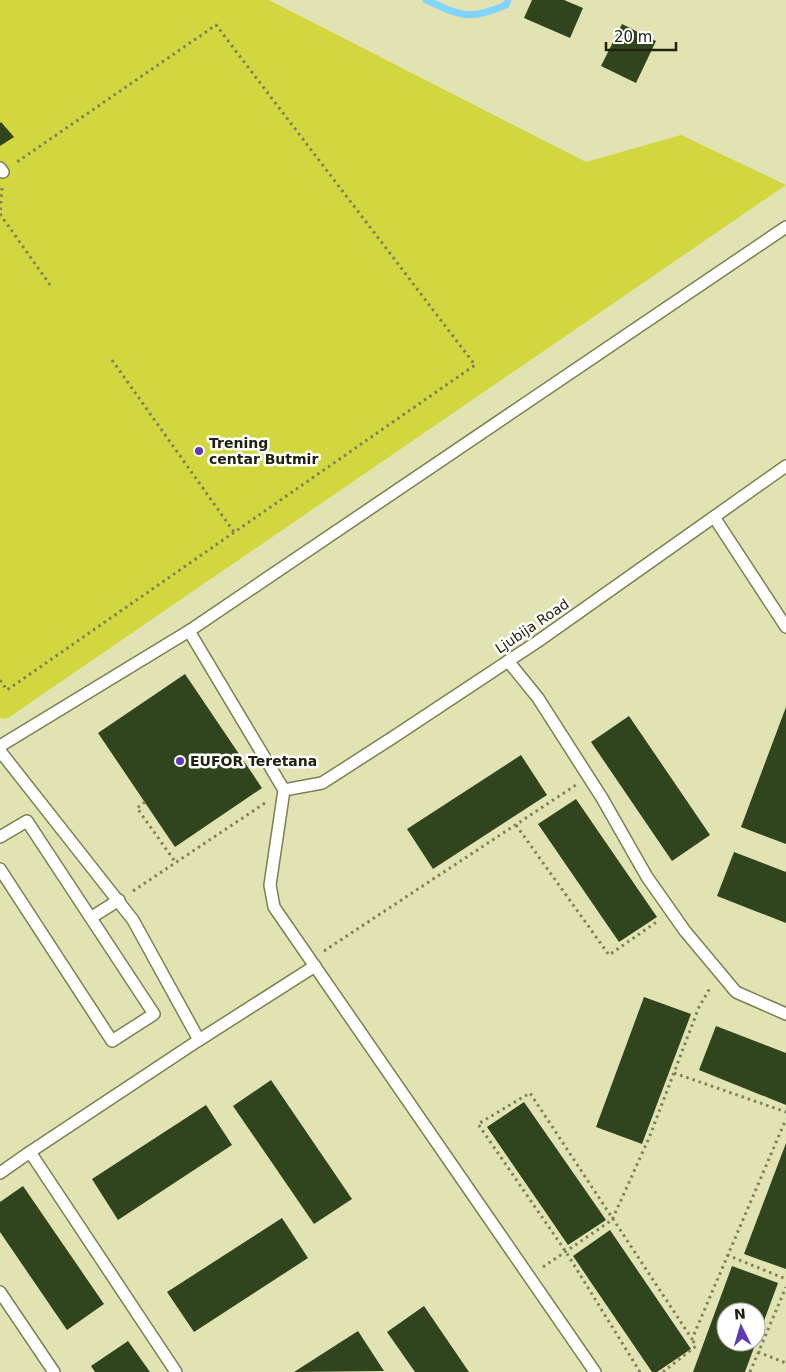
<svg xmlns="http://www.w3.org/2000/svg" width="786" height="1372" viewBox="0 0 786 1372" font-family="'DejaVu Sans',sans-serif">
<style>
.green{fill:#d2d63f}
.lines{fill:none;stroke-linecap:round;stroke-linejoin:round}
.stream{stroke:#81d4fe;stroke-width:7}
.building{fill:#30441d;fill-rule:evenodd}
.lane-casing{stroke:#7d7f51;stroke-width:14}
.path{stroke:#7e805e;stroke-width:3;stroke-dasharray:2.5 4;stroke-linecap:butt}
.lane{stroke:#fff;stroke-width:11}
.poi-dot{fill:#5e3bb3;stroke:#fff;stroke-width:2}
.labels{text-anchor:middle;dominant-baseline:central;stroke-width:5;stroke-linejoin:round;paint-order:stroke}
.poi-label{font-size:14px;font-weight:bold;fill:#20210e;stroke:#fff;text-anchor:start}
.street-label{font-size:14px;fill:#20210e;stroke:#fff}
</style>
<rect width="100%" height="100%" fill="#e1e4b2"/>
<polygon class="green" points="0,0 269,0 586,162 681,135 786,185 8,718 3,719 0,718"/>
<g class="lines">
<path class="stream" d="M426,0C462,16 468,21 506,5L508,0"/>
</g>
<g class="building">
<polygon points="532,0 564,0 583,8 570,38 524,18"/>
<polygon points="622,24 656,41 636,83 601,66"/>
<polygon points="1,122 14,137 0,146 0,123"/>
<polygon points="185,674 262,788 175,847 98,733"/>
<polygon points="786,707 786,844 741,827"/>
<polygon points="629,716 710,835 672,861 591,742"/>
<polygon points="521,755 547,795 433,869 407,829"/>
<polygon points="576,799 657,917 619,942 538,824"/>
<polygon points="734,852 786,872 786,923 717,896"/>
<polygon points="644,997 691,1014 642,1144 596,1127"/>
<polygon points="716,1026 786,1053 786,1105 699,1070"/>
<polygon points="271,1080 352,1199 314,1224 233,1106"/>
<polygon points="524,1102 606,1220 568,1245 487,1127"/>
<polygon points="206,1105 232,1145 118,1220 92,1179"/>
<polygon points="786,1143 786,1269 744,1254"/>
<polygon points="23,1186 104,1304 67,1330 0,1232 0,1202"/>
<polygon points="282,1218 308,1258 194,1332 167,1292"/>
<polygon points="610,1230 691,1349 657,1372 652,1372 573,1256"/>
<path d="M732,1266L778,1283L745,1372H693ZM726,1312H756V1342H726Z"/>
<polygon points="424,1306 469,1372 415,1372 387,1332"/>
<polygon points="358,1331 384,1371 294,1372"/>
<polygon points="128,1341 150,1372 95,1372 91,1366"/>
</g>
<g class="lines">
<defs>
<g id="lane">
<polyline points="0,168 3,172"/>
<polyline points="714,517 786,627"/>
<polyline points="189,631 284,790 270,885 274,907 595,1372"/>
<polyline points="508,661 538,698 602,798 647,877 685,931 736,992 786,1014"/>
<polyline points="0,746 189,631 786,227"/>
<polyline points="0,751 133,920 199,1040 30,1152 176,1372"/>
<polyline points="284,790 322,783 392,738 537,642 786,466"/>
<polyline points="0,837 27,821 154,1014 112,1041 0,869"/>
<polyline points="92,917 119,900"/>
<polyline points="199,1040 315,966"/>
<polyline points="0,1173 30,1152"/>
<polyline points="0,1292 54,1372"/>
</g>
</defs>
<use href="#lane" class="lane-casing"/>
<g class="path">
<polyline points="2,188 0,214 50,285"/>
<polyline points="112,360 234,532"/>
<polyline points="0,680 7,690 475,365 216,25 17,162"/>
<polyline points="145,802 137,808 176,863"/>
<polyline points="516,825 609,955 658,921"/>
<polyline points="133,891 265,803"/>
<polyline points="324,951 576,785"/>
<polyline points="674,1073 786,1112"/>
<polyline points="727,1255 786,1279"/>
<polyline points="543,1267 612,1220 649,1138 699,1007 710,988"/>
<polyline points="758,1352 786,1363"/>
<polyline points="640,1372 566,1252 478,1124 530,1093 692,1339 786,1119"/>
<polyline points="663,1372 696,1346 692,1339"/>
<polyline points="750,1372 786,1287"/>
</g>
<use href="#lane" class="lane"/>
</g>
<g class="poi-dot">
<circle cx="199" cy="451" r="5"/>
<circle cx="180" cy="761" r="5"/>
</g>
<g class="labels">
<g class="poi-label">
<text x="209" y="443">Trening<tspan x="209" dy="16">centar Butmir</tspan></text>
<text x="190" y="761">EUFOR Teretana</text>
</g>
<g class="street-label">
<text transform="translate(532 626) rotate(-34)">Ljubija Road</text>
</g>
</g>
<g transform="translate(741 1327) rotate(355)"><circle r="24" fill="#ffffff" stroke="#a6a69f"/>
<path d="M0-4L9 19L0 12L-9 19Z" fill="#5e3bb3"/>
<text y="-8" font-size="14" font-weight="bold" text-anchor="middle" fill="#20210e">N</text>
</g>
<path d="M606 42v8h70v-8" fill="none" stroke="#20210e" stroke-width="2.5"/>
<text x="614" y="42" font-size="15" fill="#20210e" stroke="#ffffff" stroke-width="4" paint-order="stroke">20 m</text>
</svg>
